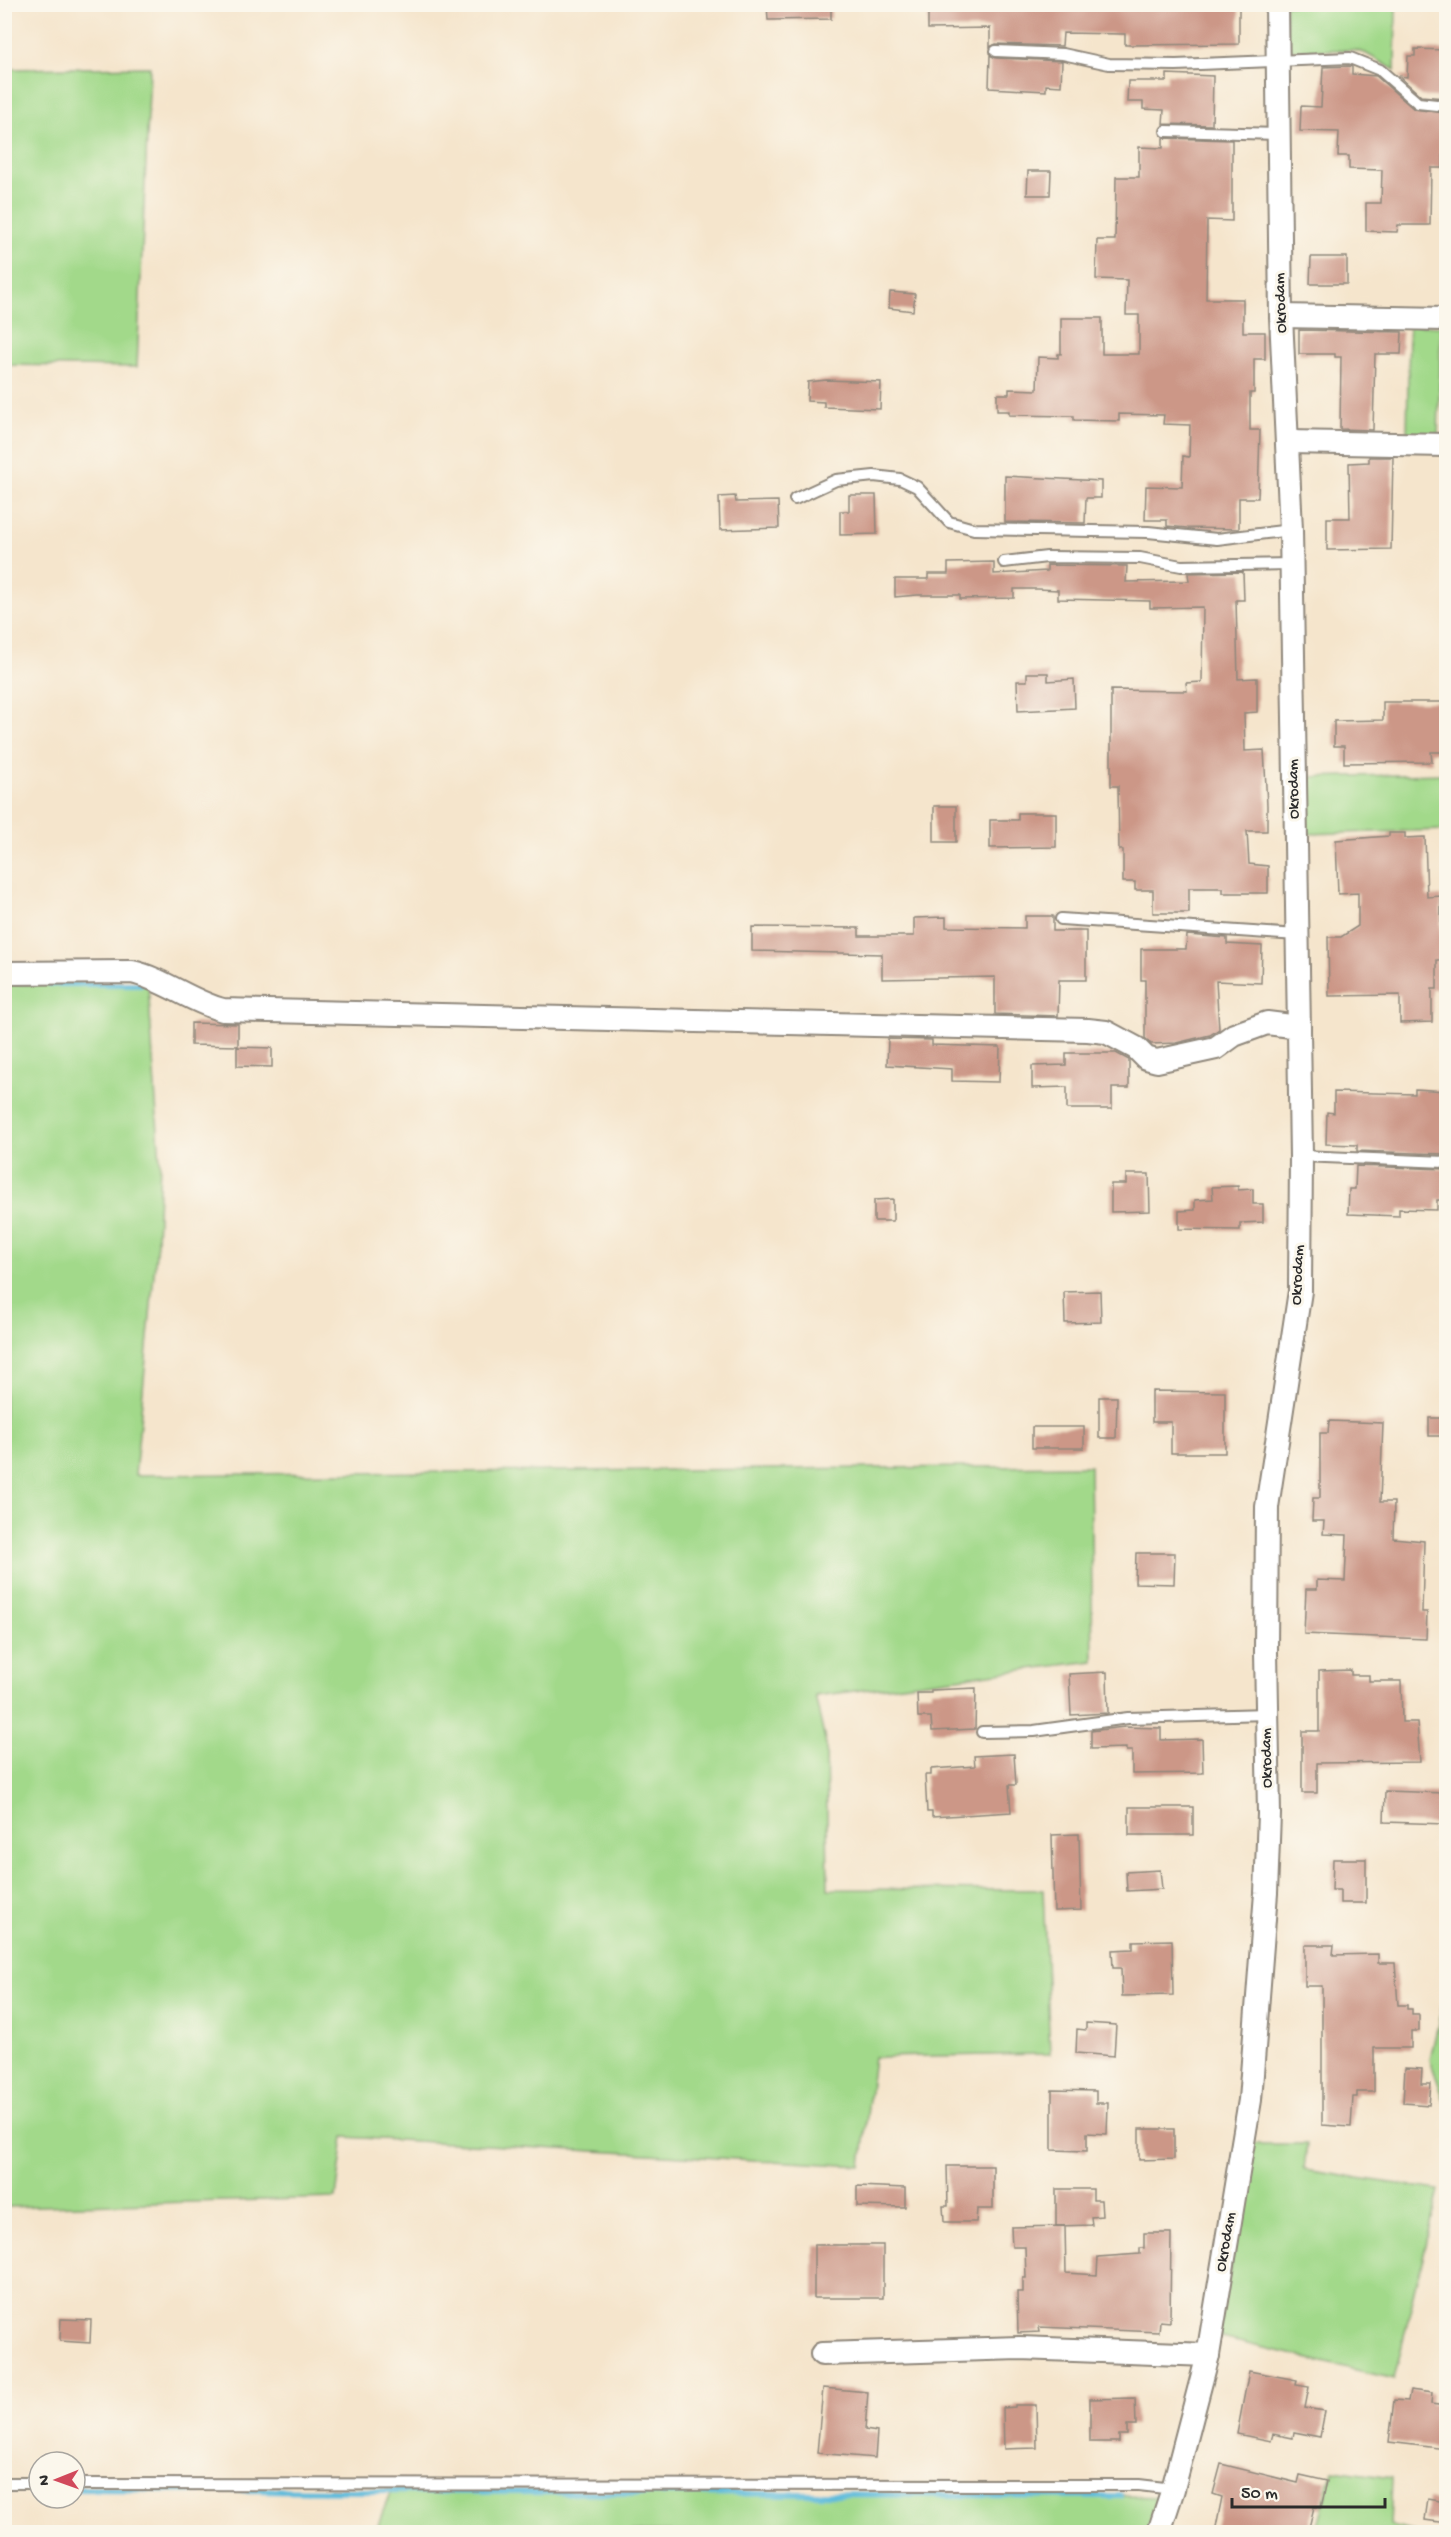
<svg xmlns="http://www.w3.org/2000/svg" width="1451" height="2537" viewBox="0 0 1451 2537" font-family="'Gochi Hand',sans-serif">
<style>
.green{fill:#a2d98a;stroke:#66825a;stroke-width:1.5}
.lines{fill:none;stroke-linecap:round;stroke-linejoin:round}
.stream{stroke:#5dbbdb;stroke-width:6}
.building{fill:#cc9787}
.lane-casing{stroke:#90887c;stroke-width:14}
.street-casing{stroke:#90887c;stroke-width:26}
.lane{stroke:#fff;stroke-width:10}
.street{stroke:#fff;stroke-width:22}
.labels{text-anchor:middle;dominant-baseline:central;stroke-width:6;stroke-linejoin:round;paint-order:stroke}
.street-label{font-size:16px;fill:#2b2b2b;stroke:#fbf7ec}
</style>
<rect width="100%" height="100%" fill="#fbf7ec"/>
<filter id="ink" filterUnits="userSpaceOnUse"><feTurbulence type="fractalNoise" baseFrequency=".0167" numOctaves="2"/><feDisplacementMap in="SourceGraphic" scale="12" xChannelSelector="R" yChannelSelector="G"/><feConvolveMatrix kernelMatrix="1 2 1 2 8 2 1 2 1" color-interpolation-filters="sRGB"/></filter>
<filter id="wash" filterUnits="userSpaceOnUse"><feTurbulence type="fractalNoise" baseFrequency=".008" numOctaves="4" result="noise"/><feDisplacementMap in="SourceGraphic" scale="24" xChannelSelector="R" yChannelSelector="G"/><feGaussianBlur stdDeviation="1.35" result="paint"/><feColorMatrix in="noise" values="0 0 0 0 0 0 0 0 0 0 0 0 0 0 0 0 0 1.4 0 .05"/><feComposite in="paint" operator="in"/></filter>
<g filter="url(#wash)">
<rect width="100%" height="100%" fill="#f5e5cc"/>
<g class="green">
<polygon points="1285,5 1396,5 1395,70 1365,53 1353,50 1293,50 1287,46"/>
<polygon points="150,67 137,367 5,365 5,69"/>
<polygon points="1409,325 1441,326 1438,439 1407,438"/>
<polygon points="1446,774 1446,830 1306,834 1304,777"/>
<polygon points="4,984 148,984 160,1162 157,1242 135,1475 1090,1466 1093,1661 815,1696 826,1745 828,1889 1043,1890 1050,2054 874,2057 861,2166 344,2137 336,2198 5,2207"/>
<polygon points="1446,1988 1446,2105 1430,2060"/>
<polygon points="1252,2144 1307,2144 1304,2170 1439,2190 1394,2379 1218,2337"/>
<polygon points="1333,2470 1392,2478 1390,2526 1417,2532 1316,2532"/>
<polygon points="391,2491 1121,2496 1164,2497 1152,2532 375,2532"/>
</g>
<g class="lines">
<g class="stream">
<polyline points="50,984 141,984"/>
<polyline points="4,2489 39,2489"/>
<polyline points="75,2489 1121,2496"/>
</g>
</g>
<g id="blocks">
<g class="building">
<polygon points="767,4 831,4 831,19 768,20"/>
<polygon points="928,4 1239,4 1239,44 1125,45 1125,34 1063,33 1062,46 996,44 990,47 990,28 928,29"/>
<polygon points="1415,49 1446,50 1445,98 1421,96 1399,76 1407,77 1408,56 1415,56"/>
<polygon points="990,55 996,58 1062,61 1061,86 1046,85 1046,91 989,88"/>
<polygon points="1349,66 1352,67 1352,74 1376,76 1414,109 1444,113 1443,168 1431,168 1430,225 1398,225 1397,232 1366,231 1366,203 1381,203 1382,170 1349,169 1349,156 1338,156 1339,132 1300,131 1301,106 1321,107 1323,67"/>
<polygon points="1167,74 1213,76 1212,125 1163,124 1164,110 1143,109 1143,102 1127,102 1128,81 1167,81"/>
<polygon points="1163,138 1232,140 1232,221 1207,220 1206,299 1243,299 1243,332 1265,332 1265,359 1254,359 1254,393 1250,393 1250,430 1260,430 1258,498 1239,498 1239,529 1187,528 1167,526 1167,520 1145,520 1146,486 1182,487 1183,456 1189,457 1190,425 1163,424 1164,415 1119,414 1119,421 1074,420 1074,416 1009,415 1009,411 997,411 997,394 1009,394 1009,389 1037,390 1038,357 1058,358 1058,354 1061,354 1061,318 1102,318 1102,354 1139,354 1139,315 1126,315 1127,280 1096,279 1097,240 1115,240 1116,177 1139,177 1139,147 1163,148"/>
<polygon points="1028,171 1051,171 1050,195 1027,195"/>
<polygon points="1311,257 1347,257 1347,284 1310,284"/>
<polygon points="890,292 915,294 913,311 889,308"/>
<polygon points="1299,330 1402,332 1401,354 1375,354 1373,430 1340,429 1341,357 1335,357 1335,354 1299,354"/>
<polygon points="827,380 881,382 880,409 824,407 824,402 807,401 808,382"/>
<polygon points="1369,457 1393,457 1391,549 1327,550 1327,518 1350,518 1349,463 1369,462"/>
<polygon points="1005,476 1101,481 1101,498 1086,498 1085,523 1005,522"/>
<polygon points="849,495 876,495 877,534 840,535 840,511 849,511"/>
<polygon points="735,496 736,502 778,501 779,528 720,530 719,497"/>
<polygon points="994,562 994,574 1047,571 1047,565 1127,566 1126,582 1189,581 1188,573 1243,572 1244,600 1236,600 1238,679 1257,678 1257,712 1244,713 1245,751 1264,750 1267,805 1267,831 1247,831 1249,864 1268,866 1268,893 1223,893 1223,888 1189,888 1189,913 1153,913 1153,890 1135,890 1135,882 1123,882 1123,850 1119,850 1118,786 1111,786 1111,690 1187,691 1186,683 1202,682 1203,607 1150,608 1150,601 1058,599 1058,590 1038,589 1014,589 1014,598 960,599 960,595 917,595 895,597 895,579 928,579 928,574 948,574 948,563"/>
<polygon points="1027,673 1048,673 1048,681 1074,679 1075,708 1018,711 1017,681 1027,681"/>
<polygon points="1383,702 1446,702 1446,752 1431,752 1432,762 1344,763 1344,746 1334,746 1334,721 1383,720"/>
<rect x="934" y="806" width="22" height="36"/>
<polygon points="1018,813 1056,813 1056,847 990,848 990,820 1018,820"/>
<polygon points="1389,833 1405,833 1405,838 1425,837 1427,897 1441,896 1441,936 1446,936 1446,960 1437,960 1437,989 1432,989 1432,1022 1400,1023 1400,995 1329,996 1328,937 1341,937 1358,926 1358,893 1338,894 1336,840 1389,836"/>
<polygon points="1025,916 1053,916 1053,931 1086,931 1086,980 1059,980 1058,1016 995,1014 995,977 882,979 882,954 752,951 752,927 859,928 859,936 914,936 914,918 946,917 946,927 1025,928"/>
<polygon points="1187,935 1227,938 1227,944 1262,946 1261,983 1216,981 1219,1029 1210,1035 1176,1043 1151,1044 1145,1038 1145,980 1141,980 1141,949 1186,949"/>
<polygon points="191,1023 238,1024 238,1046 191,1045"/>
<polygon points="888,1039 932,1040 932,1045 1000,1047 999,1082 952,1081 952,1069 887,1065"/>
<polygon points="237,1047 272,1048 272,1067 237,1066"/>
<polygon points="1066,1053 1116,1053 1129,1060 1129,1088 1112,1088 1112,1109 1067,1109 1067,1087 1032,1088 1032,1066 1066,1065"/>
<polygon points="1415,1089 1446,1091 1444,1154 1357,1151 1357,1145 1326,1144 1327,1112 1334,1113 1334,1092 1415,1094"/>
<polygon points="1356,1166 1446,1169 1443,1200 1437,1200 1437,1210 1399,1209 1399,1216 1348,1214 1349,1189 1355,1189"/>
<polygon points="1126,1174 1149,1174 1150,1211 1111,1212 1111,1184 1126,1184"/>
<polygon points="1238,1186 1238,1190 1253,1189 1253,1204 1263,1204 1263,1222 1240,1223 1240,1230 1179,1229 1179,1211 1195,1210 1195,1200 1213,1199 1212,1187"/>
<polygon points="893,1199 893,1221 874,1221 874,1200"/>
<polygon points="1100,1291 1101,1322 1065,1323 1064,1292"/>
<polygon points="1152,1391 1225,1392 1225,1453 1171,1453 1171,1422 1152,1422"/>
<polygon points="1099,1397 1117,1397 1116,1438 1099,1438"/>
<rect x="1429" y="1418" width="17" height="18"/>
<polygon points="1329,1421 1383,1423 1380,1502 1394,1502 1393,1538 1424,1541 1422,1612 1427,1612 1426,1639 1304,1634 1306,1589 1317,1589 1317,1580 1345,1581 1347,1535 1323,1534 1324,1521 1312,1521 1313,1498 1320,1498 1320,1433 1328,1433"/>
<rect x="1032" y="1427" width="52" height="21"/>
<polygon points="1136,1553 1175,1553 1174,1584 1135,1583"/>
<polygon points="1351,1670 1351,1675 1369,1675 1369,1681 1401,1681 1402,1722 1417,1722 1420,1762 1317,1763 1317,1793 1302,1793 1302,1731 1319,1731 1319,1671"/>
<polygon points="1107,1672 1108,1713 1071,1715 1069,1674"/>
<polygon points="976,1688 975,1729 932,1731 931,1717 918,1717 917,1693 931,1693 931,1690"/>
<polygon points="1124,1727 1161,1728 1161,1740 1202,1739 1203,1773 1132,1774 1132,1751 1126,1751 1126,1748 1091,1749 1091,1731"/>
<polygon points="1014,1754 1016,1785 1009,1785 1011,1812 932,1817 932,1812 927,1812 925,1775 931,1775 931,1769 975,1766 974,1756"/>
<polygon points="1385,1791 1446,1793 1446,1824 1384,1822"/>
<rect x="1129" y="1807" width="64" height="28"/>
<polygon points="1079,1834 1081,1910 1054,1911 1052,1835"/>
<polygon points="1333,1859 1366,1859 1366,1903 1340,1903 1340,1890 1332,1890"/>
<polygon points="1160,1870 1162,1889 1127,1891 1126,1872"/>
<polygon points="1172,1940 1173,1995 1122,1996 1121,1968 1113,1968 1112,1950 1133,1949 1133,1941"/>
<polygon points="1305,1945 1334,1945 1333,1955 1378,1954 1378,1963 1395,1963 1398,2005 1407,2005 1407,2009 1412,2009 1412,2015 1419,2015 1419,2031 1411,2031 1411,2048 1374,2048 1374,2092 1357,2092 1357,2097 1353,2097 1351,2127 1322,2125 1322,1986 1305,1986"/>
<polygon points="1086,2023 1116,2025 1114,2056 1076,2053 1077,2029 1086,2030"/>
<polygon points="1405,2068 1422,2069 1421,2084 1431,2084 1429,2105 1403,2103"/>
<polygon points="1052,2090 1096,2091 1096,2103 1108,2103 1107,2134 1087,2133 1087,2151 1052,2150"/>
<polygon points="1139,2129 1174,2129 1174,2159 1139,2160"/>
<polygon points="947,2166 993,2166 993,2209 977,2209 976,2222 944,2222 943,2206 948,2206"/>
<polygon points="857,2186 905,2188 905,2207 857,2206"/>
<polygon points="1056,2189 1093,2189 1093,2200 1101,2200 1102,2216 1091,2217 1092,2225 1056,2226"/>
<polygon points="1065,2226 1066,2273 1097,2275 1098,2257 1140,2254 1140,2248 1144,2248 1144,2233 1171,2233 1170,2322 1160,2321 1159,2332 1039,2327 1040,2332 1018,2333 1017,2292 1023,2292 1023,2278 1026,2278 1025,2247 1012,2247 1011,2227"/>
<rect x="814" y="2245" width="69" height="53"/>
<polygon points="61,2319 91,2320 90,2343 60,2341"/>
<polygon points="1249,2371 1297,2380 1296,2385 1309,2387 1305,2408 1325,2411 1320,2437 1294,2432 1293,2438 1273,2434 1271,2441 1237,2434"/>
<polygon points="823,2388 868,2392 865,2430 877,2432 875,2458 817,2453"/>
<polygon points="1410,2390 1432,2393 1431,2404 1446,2406 1446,2449 1389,2442 1394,2400 1408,2401"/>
<polygon points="1135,2398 1136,2425 1127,2425 1127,2435 1119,2435 1119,2442 1090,2442 1090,2399"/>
<polygon points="1015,2405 1036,2405 1037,2448 1004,2449 1003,2408 1015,2407"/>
<polygon points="1221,2464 1298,2483 1300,2475 1327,2481 1321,2508 1314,2507 1308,2532 1215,2532 1222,2497 1213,2494"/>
<polygon points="1428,2499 1446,2502 1446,2523 1425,2520"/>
</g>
</g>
</g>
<g filter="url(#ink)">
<use href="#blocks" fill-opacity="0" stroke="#90887c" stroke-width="1.5"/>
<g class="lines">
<defs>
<g id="lane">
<polyline points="996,51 1063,54 1109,64 1176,65 1350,58 1380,70 1418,103 1446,106"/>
<polyline points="1166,131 1279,134"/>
<polyline points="795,499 836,480 874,476 900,479 917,487 949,522 974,529 1148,532 1217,539 1291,530"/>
<polyline points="1004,562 1047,557 1140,558 1181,566 1292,564"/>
<polyline points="1061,919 1298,935"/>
<polyline points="1301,1156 1446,1162"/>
<polyline points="982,1732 1034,1731 1128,1718 1267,1714"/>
<polyline points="4,2483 39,2483"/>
<polyline points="75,2484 1139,2485 1173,2489"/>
</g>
<g id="street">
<polyline points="1281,316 1446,319"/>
<polyline points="1289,442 1446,445"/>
<path d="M4,973L132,972C164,979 191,1002 223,1010L1088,1030L1106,1032L1136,1048L1146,1058L1157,1061L1216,1048L1234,1035L1267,1023L1299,1027"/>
<polyline points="822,2354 1020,2348 1208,2355"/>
<polyline points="1159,2532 1173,2489 1208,2355 1250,2100 1266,1893 1269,1814 1266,1652 1267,1507 1300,1291 1301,1156 1291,530 1281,316 1277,4"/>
</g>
</defs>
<use href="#lane" class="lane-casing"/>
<use href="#street" class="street-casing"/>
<use href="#lane" class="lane"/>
<use href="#street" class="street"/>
</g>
</g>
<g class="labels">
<g class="street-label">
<text transform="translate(1282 303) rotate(-92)">Okrodam</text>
<text transform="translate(1295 789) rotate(-91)">Okrodam</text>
<text transform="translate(1299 1275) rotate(-87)">Okrodam</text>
<text transform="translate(1268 1758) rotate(-91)">Okrodam</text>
<text transform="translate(1227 2242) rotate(-80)">Okrodam</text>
</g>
</g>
<rect width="1451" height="2537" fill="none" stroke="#fbf7ec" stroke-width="24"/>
<g transform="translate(57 2480) rotate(269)"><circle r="28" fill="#fbf7ec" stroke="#a8a59f" stroke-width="1.5"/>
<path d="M0-4.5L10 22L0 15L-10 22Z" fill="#d1495b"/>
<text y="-9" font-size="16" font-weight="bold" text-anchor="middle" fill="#2b2b2b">N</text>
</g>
<path d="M1232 2498v9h153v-9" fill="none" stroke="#2b2b2b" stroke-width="3"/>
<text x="1241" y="2498" font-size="18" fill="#2b2b2b" stroke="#fbf7ec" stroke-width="4.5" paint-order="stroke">50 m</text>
</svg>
